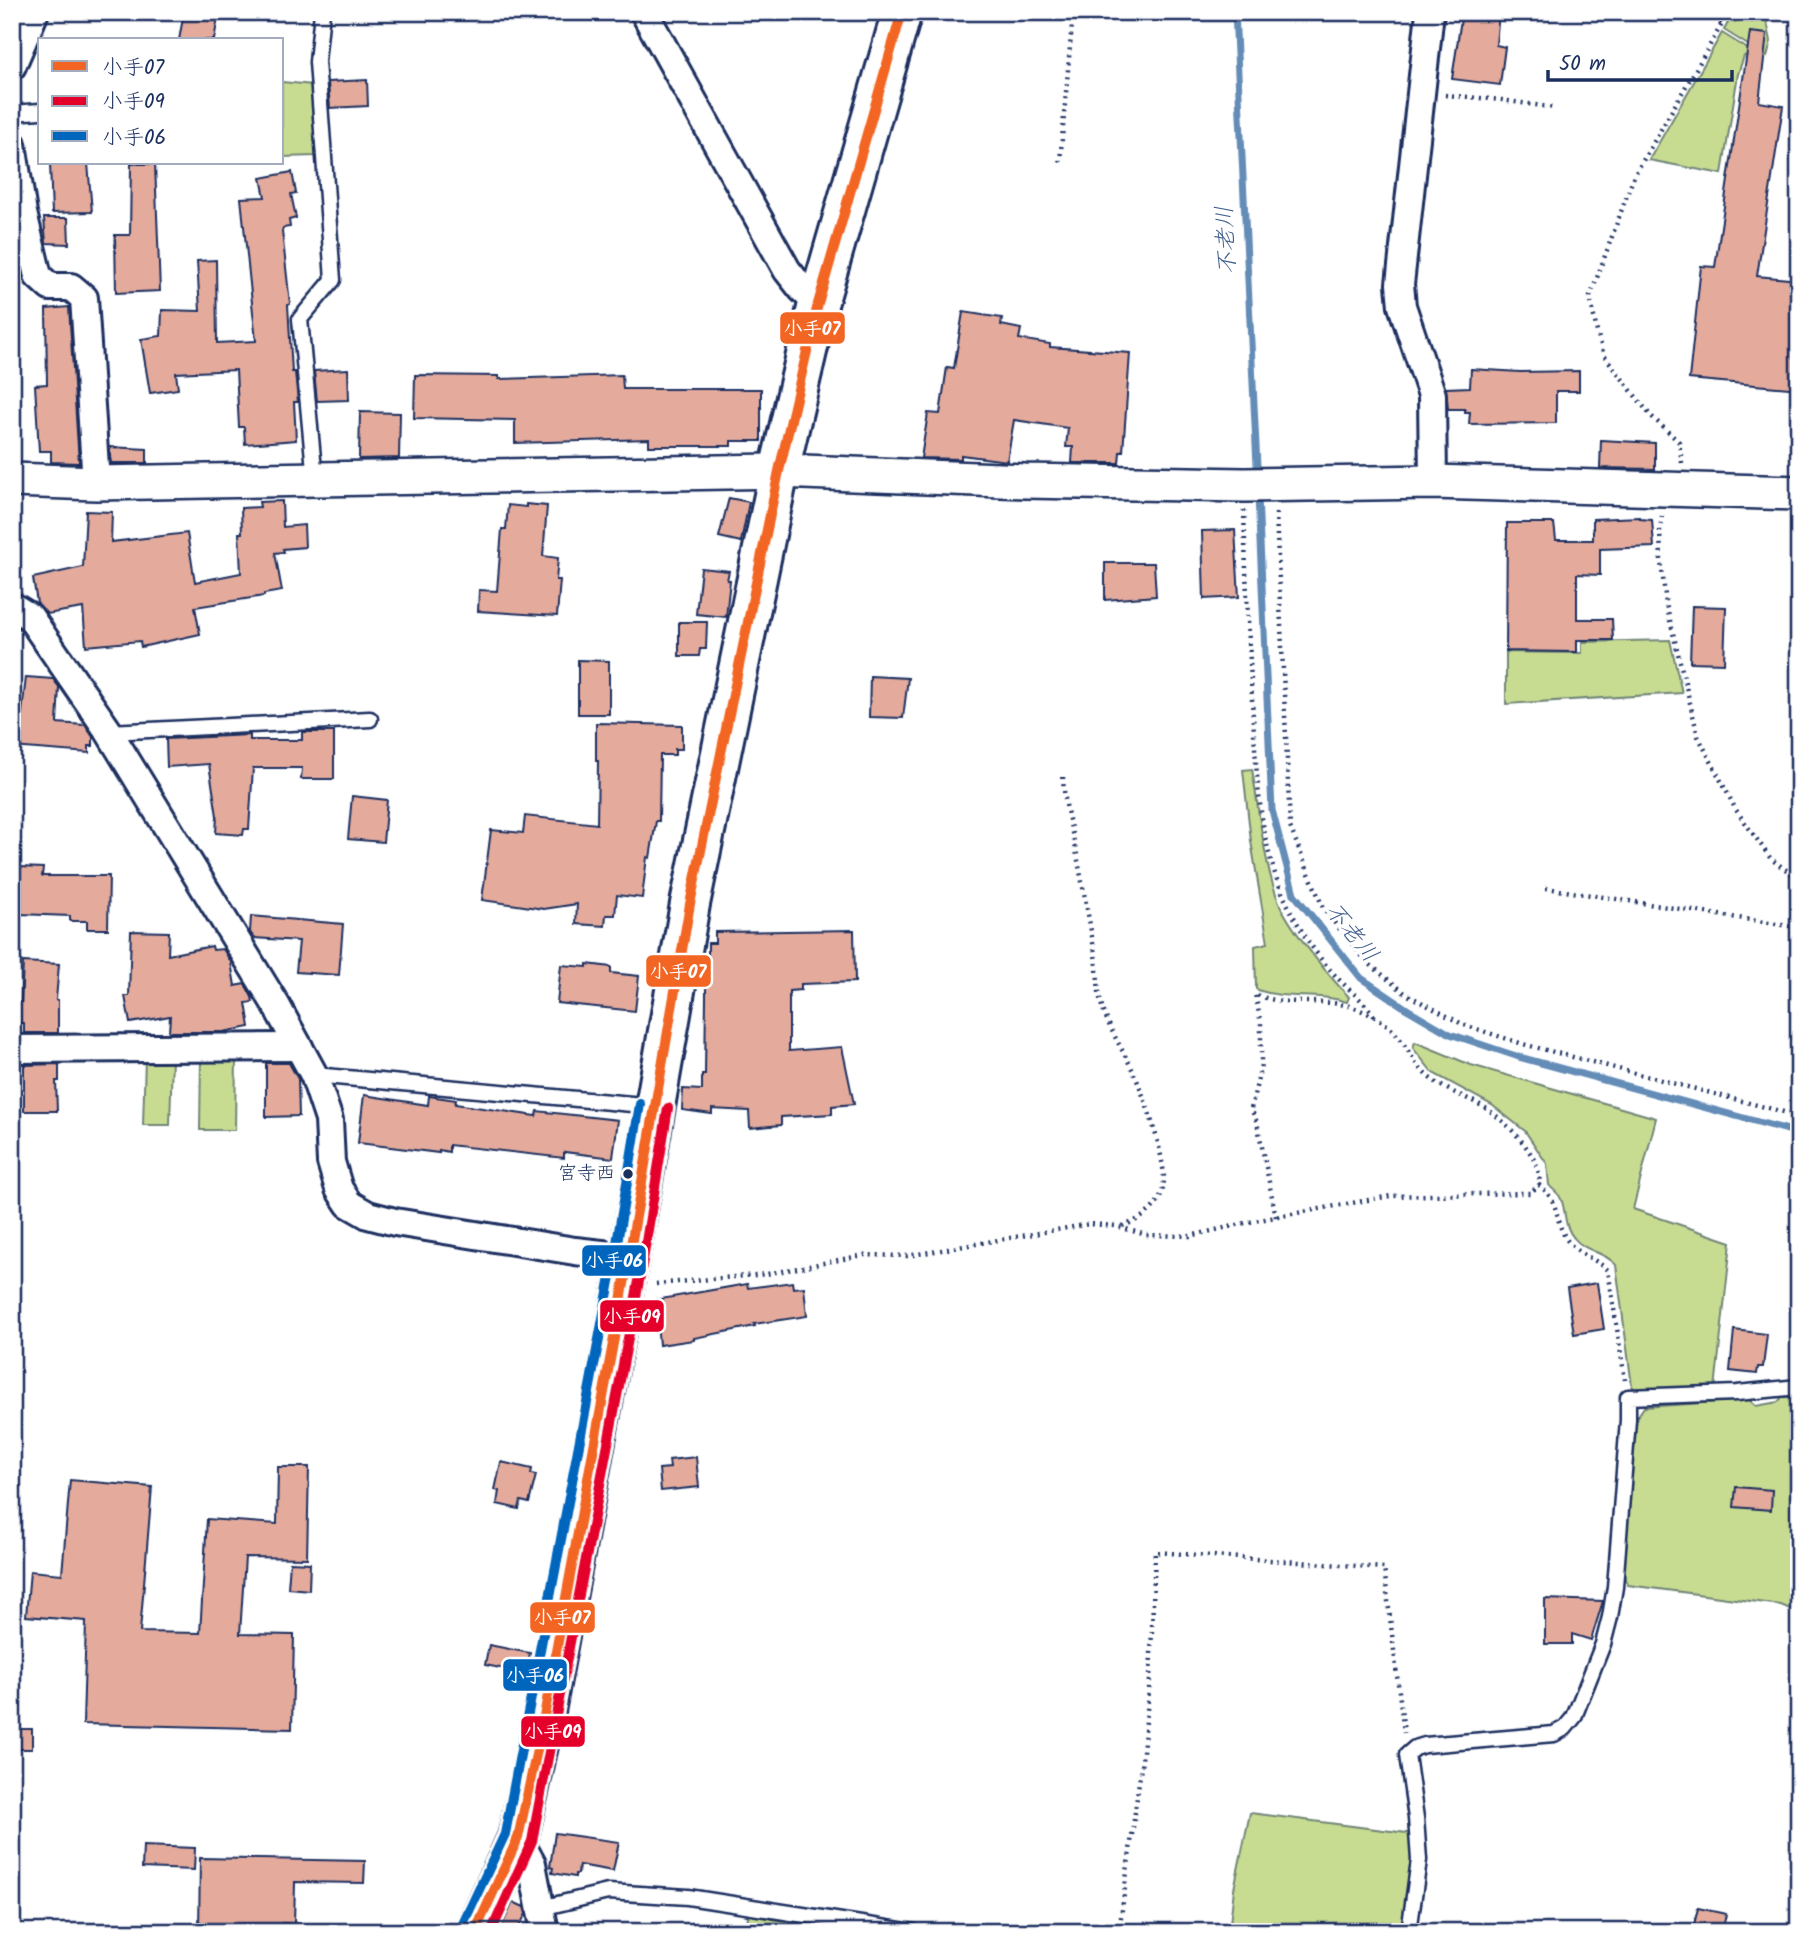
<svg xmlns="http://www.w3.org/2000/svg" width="1811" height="1944" viewBox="0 0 1811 1944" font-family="Kalam,'Klee One',sans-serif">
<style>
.green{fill:#c8dc91;stroke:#728678;stroke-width:2}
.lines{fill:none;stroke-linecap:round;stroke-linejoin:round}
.stream{stroke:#648cb7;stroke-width:7}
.building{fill:#e4ab9d;stroke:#1b2f5e;stroke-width:2}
.service-casing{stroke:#1b2f5e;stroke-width:19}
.minor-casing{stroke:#1b2f5e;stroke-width:32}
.tertiary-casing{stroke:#1b2f5e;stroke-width:38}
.secondary-casing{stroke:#1b2f5e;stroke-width:44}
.path{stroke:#1b2f5e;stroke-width:4.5;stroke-dasharray:2 5;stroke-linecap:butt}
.service{stroke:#fff;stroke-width:14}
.minor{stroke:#fff;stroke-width:26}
.tertiary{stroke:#fff;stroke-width:33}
.secondary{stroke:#fff;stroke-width:38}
.bus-1-casing{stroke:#fff;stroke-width:16}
.bus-2-casing{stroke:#fff;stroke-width:16}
.bus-3-casing{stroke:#fff;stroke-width:16}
.bus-1{stroke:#f26522;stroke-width:10}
.bus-2{stroke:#e4002b;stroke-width:10}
.bus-3{stroke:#0065bd;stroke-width:10}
.bus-dot{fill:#1b2f5e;stroke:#fff;stroke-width:2.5}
.labels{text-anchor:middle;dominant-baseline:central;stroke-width:6;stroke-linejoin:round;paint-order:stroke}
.bus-label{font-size:19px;fill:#1b2f5e;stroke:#fff;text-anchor:end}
.water-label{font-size:23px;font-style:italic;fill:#405e8b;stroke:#fff}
.line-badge{stroke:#fff;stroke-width:2.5}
.badge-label{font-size:19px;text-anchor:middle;font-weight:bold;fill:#fff}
</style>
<rect width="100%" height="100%" fill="#fff"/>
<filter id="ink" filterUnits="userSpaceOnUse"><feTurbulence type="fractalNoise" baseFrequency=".0143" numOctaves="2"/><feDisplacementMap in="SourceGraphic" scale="14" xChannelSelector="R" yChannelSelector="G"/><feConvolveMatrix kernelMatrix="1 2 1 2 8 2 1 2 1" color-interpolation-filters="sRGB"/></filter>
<g filter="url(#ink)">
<g class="green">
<polygon points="1734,12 1765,12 1771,41 1767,57 1724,30"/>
<polygon points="1722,33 1754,53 1744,56 1738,74 1722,174 1649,160"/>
<polygon points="282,82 313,85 316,156 282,157"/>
<polygon points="1670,640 1682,693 1506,704 1506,652 1582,653 1582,642"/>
<path d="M1252,769C1259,810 1265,876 1283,911C1298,938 1328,975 1349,997L1347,1002C1317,992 1284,1001 1256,989L1255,946L1268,943L1251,841L1243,770Z"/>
<path d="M1415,1042L1471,1065L1656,1118L1633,1209L1731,1242L1715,1389L1637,1391L1632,1386L1616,1265C1606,1252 1585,1252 1574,1238C1562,1224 1567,1209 1560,1197C1558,1193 1552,1189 1549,1185L1547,1164L1525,1131L1492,1105L1433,1073L1413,1048Z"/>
<polygon points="172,1057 170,1125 143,1125 145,1058"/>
<polygon points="236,1057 235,1130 200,1130 201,1058"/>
<polygon points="1799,1396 1799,1613 1781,1605 1628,1585 1624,1575 1635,1420 1644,1407 1749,1400 1756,1406 1778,1402 1782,1397"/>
<polygon points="1250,1813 1414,1834 1415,1860 1406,1932 1229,1932 1234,1889"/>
<polygon points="749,1911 877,1932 745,1932"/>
</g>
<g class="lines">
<g class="stream">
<polyline points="1235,12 1257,466"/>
<polyline points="1258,496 1272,810 1294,894 1361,978 1407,1009 1450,1034 1519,1057 1799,1133"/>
</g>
</g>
<g class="building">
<polygon points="184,12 219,12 214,40 179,40"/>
<polygon points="1462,12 1499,12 1496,45 1505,47 1500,85 1452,79"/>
<polygon points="1750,32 1767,34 1759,102 1783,106 1757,276 1799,280 1799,389 1689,379 1701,266 1715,267"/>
<polygon points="367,80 368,106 330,108 328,82"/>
<polygon points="88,163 92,212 52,213 50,164"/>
<polygon points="131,164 155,164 160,291 116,293 115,235 130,235"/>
<polygon points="292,172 296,193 291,194 296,218 289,220 290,227 283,228 282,231 290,304 288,305 292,372 295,372 298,402 294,402 296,440 245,444 244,427 239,427 236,370 176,373 178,389 150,393 141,339 161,336 162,310 200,311 197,261 216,260 217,343 256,341 241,198 265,197 261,178"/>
<polygon points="44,218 68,218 69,244 46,243"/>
<polygon points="69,307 79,463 51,462 51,451 39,451 35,385 47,384 46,309"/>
<polygon points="963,312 1002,318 1001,325 1021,329 1019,339 1050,344 1050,347 1130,353 1123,452 1120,452 1119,463 1072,463 1073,447 1066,447 1068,428 1014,420 1007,461 961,455 961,459 921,458 928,413 940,414 947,367 954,368"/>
<polygon points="348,369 349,400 317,401 314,371"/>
<polygon points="1471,369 1520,372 1579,371 1579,391 1556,391 1556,423 1469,424 1470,412 1465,412 1465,409 1448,409 1446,388 1470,387"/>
<polygon points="415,375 499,376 499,379 622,375 623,389 761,389 761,441 731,441 731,446 649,446 649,439 515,443 515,420 414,418"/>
<polygon points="360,412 400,413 399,458 359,459"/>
<polygon points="1601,440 1655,443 1655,469 1600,468"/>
<polygon points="109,447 147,449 147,463 111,463"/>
<polygon points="729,498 749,502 741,542 719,537"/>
<polygon points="282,501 283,527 304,525 305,547 283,549 284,552 275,553 282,591 264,594 264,596 195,607 200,634 141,647 140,641 86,646 83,608 47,614 37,603 33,578 83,567 86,511 112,512 111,542 187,533 195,582 241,573 239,533 242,533 241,508 260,507 259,502"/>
<polygon points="526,504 547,506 543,556 558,558 556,580 560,580 557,616 478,611 479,590 497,591 502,529 506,529 508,505 526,507"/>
<polygon points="1640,517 1640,519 1652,520 1654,547 1600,549 1600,575 1577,574 1577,619 1612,619 1613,640 1577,640 1577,652 1506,651 1507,523 1554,523 1556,540 1593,540 1593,519"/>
<polygon points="1235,530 1239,597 1204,599 1202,531"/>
<polygon points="1105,563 1154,563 1156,596 1105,600"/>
<polygon points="701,568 729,571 727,580 730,580 726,617 696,614"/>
<polygon points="1692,606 1726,607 1724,663 1690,662"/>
<polygon points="679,622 707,622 706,649 700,649 699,656 679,656"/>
<polygon points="578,660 609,661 609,714 578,714"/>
<polygon points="870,676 908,678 903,718 869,717"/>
<polygon points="26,677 53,679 59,687 57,723 85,725 93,737 93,746 89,746 89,753 12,747 13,721 21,721"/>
<polygon points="596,723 682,725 682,749 675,749 675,755 660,755 659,821 656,821 650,858 647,857 642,898 617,895 615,915 606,915 605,926 576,924 577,904 544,909 482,900 491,830 523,833 525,816 597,824 598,761 596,761"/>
<polygon points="302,732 334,732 334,779 301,779 302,768 253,768 249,829 244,829 243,835 216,833 217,816 209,764 167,767 166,739 250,735 250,740 302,740"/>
<polygon points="352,796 387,800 383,842 348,839"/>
<polygon points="19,867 43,868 42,876 109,876 108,929 87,929 87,921 70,921 70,916 19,914"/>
<polygon points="251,916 343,924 339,975 296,972 299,941 254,938 250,932"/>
<polygon points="854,930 855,982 801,984 801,990 789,991 789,1051 842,1047 854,1104 832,1106 832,1114 781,1117 781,1125 750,1128 749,1111 712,1109 712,1114 682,1110 683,1089 702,1090 702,1075 705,1075 706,997 706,982 700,983 703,955 708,955 708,943 715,943 715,932"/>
<polygon points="131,931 169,932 168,955 212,946 213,950 223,949 231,962 235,986 245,984 252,997 253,1002 246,1003 250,1027 223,1032 169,1032 170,1016 130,1023 125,996 129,996"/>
<polygon points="23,962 59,964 56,1000 58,1000 58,1033 24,1033 24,1023 12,1023 12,1002 21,1002"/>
<polygon points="587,964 611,967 611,973 639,976 635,1011 557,1003 561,965 587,967"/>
<polygon points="266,1063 289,1063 298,1079 299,1116 266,1117"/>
<polygon points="59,1064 59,1081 56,1081 57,1111 24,1111 24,1065"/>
<polygon points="364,1095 428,1105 429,1096 456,1100 455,1104 536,1116 537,1111 618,1120 613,1158 564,1152 564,1158 449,1145 449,1152 439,1150 439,1153 358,1143"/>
<polygon points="792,1282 793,1288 804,1287 807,1316 754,1324 755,1326 694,1338 694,1340 659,1345 655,1300 747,1284 748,1288"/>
<polygon points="1597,1283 1604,1329 1574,1334 1567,1288"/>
<polygon points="1734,1330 1767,1334 1763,1367 1758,1367 1757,1374 1730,1371"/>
<polygon points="696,1457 699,1487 661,1491 659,1469 670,1468 669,1460"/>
<polygon points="501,1462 532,1469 531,1474 536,1475 529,1503 521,1501 519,1509 497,1504 499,1491 495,1490"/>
<polygon points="278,1467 309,1467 307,1558 245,1557 240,1634 294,1635 292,1729 83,1724 86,1621 26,1616 30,1571 62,1574 70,1480 152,1487 140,1632 200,1633 207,1519 277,1524"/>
<polygon points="1736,1487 1772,1490 1771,1510 1734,1507"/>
<polygon points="290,1562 310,1563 309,1590 288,1588"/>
<polygon points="1545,1599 1603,1601 1591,1640 1572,1634 1572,1644 1545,1644"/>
<polygon points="489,1645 530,1653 526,1673 485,1665"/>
<rect x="12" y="1729" width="20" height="20"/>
<polygon points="555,1833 619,1842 613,1871 579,1865 578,1874 575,1874 575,1877 552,1873 553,1868 550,1867"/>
<polygon points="143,1846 195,1848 194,1870 142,1868"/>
<polygon points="200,1858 365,1861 364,1883 295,1882 294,1924 282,1923 282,1932 199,1932"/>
<polygon points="513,1902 524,1907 526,1914 516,1932 508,1932 501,1928"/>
<polygon points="1698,1908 1726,1914 1722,1932 1693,1929"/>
</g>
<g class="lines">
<defs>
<g id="service">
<polyline points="12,113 40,111"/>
<polyline points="315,480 300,319 333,280 317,62 322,12"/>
<polyline points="109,732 370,719"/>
<polyline points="314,1075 654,1106"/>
<polyline points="541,1908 608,1892 688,1897 913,1932"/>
<polyline points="1409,1932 1419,1860 1416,1818 1407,1755 1415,1748 1425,1745 1554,1734 1565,1728 1574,1717 1603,1644 1610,1617 1615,1587 1628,1420 1628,1397 1737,1393 1799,1387"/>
</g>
<g id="minor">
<polyline points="644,12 787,270 802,289 818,304"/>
<polyline points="1430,12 1400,284 1402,306 1432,395 1433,482"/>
<polyline points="12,66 35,12"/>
<polyline points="12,144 23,213 38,276 50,287 71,287 84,298 96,483"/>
<polyline points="12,606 30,617 109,732 276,1005 314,1075 329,1120 331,1162 339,1189 349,1204 368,1215 395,1222 575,1251 629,1257"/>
<polyline points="12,1049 299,1047"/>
<polyline points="518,1838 532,1864 545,1932"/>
</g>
<polyline id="tertiary" points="12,480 96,483 779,471 1025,481 1244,485 1433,482 1799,493"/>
<polyline id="secondary" points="475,1932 518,1838 543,1722 629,1257 690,904 779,471 818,304 902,12"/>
</defs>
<use href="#service" class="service-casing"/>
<use href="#minor" class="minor-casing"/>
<use href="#tertiary" class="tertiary-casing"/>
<use href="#secondary" class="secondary-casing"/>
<g class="path">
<polyline points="1714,12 1713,17 1722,25"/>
<polyline points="1445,95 1502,100 1555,108"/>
<polyline points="1060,162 1073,12"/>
<polyline points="1682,463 1679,442 1650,415 1604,355 1597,332 1590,297 1634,176 1729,12"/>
<path d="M1244,510C1246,579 1249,648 1253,717C1257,777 1259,843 1285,899C1297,925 1314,953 1334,974C1347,989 1363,999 1374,1016"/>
<polyline points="1276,513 1290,827 1324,910 1367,962 1406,994 1464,1025 1523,1044 1799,1116"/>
<polyline points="1662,516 1660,528 1661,561 1666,604 1698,736 1736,810 1771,859 1799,879"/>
<path d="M1063,777C1064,808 1074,836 1079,866C1085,898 1091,929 1096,961C1098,975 1098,990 1101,1003C1108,1028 1122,1048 1133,1071C1145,1097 1163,1150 1164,1178C1164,1205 1144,1219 1122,1226"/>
<polyline points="1546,888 1789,926 1799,925"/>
<path d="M1276,1217L1257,1122L1251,1109L1261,1065V1023L1255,994C1287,1009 1327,995 1360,1010C1373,1015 1386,1022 1395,1033C1408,1047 1415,1067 1431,1079C1448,1092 1470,1098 1487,1109C1508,1123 1544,1159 1539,1185"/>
<path d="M656,1284L767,1274L864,1255L907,1256L1090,1224L1116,1226L1146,1235L1190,1236L1254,1221L1390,1196L1521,1193H1530L1539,1185C1562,1204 1553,1219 1567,1240C1576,1253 1596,1259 1608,1270L1625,1380"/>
<polyline points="1119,1932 1143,1752 1150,1679 1155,1552 1384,1568 1404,1733"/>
</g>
<use href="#service" class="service"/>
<use href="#minor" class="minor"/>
<use href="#tertiary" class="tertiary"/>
<use href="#secondary" class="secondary"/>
<defs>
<polyline id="bus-1" points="475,1932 518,1838 543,1722 629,1257 690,904 779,471 818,304 902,12"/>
<polyline id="bus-2" points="491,1932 532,1841 643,1260 668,1108"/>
<polyline id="bus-3" points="462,1926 505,1834 615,1255 640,1104"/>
</defs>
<use href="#bus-1" class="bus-1-casing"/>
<use href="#bus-2" class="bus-2-casing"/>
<use href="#bus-3" class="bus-3-casing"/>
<use href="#bus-1" class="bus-1"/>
<use href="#bus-2" class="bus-2"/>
<use href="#bus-3" class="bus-3"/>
</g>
</g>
<circle class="bus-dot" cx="628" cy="1174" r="6"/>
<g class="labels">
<g class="bus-label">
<text x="615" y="1174">宮寺西</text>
</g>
<g class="water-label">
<text transform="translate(1227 240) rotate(-93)">不老川</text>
<text transform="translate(1351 933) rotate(51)">不老川</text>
</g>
</g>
<g class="line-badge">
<rect x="779" y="311" width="67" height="34" rx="7" fill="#f26522"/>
<rect x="645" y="954" width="67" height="34" rx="7" fill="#f26522"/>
<rect x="581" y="1244" width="66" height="33" rx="7" fill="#0065bd"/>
<rect x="599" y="1299" width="66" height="34" rx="7" fill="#e4002b"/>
<rect x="529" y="1601" width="67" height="33" rx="7" fill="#f26522"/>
<rect x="502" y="1658" width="66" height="34" rx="7" fill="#0065bd"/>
<rect x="520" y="1715" width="66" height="33" rx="7" fill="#e4002b"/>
</g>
<g class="badge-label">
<text x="812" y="335">小手07</text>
<text x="678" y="978">小手07</text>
<text x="614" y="1267">小手06</text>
<text x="632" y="1323">小手09</text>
<text x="562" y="1624">小手07</text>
<text x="535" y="1682">小手06</text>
<text x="553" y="1738">小手09</text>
</g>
<rect width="1811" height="1944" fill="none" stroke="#fff" stroke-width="42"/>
<rect x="21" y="21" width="1769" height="1902" fill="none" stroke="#1b2f5e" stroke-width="2.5" filter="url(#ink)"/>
<rect x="38" y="38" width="245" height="126" fill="#ffffff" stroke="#a4acbf" stroke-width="2"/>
<rect x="52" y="61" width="35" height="10" fill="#f26522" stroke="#a4acbf" stroke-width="2"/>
<text x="102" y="74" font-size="21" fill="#1b2f5e">小手07</text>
<rect x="52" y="96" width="35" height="10" fill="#e4002b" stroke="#a4acbf" stroke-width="2"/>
<text x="102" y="108" font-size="21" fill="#1b2f5e">小手09</text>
<rect x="52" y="131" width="35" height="10" fill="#0065bd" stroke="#a4acbf" stroke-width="2"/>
<text x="102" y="144" font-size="21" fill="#1b2f5e">小手06</text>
<path d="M1548 70v10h184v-10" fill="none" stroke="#1b2f5e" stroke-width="3.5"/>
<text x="1559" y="70" font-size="21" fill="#1b2f5e" stroke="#ffffff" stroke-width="5" paint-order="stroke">50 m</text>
</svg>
